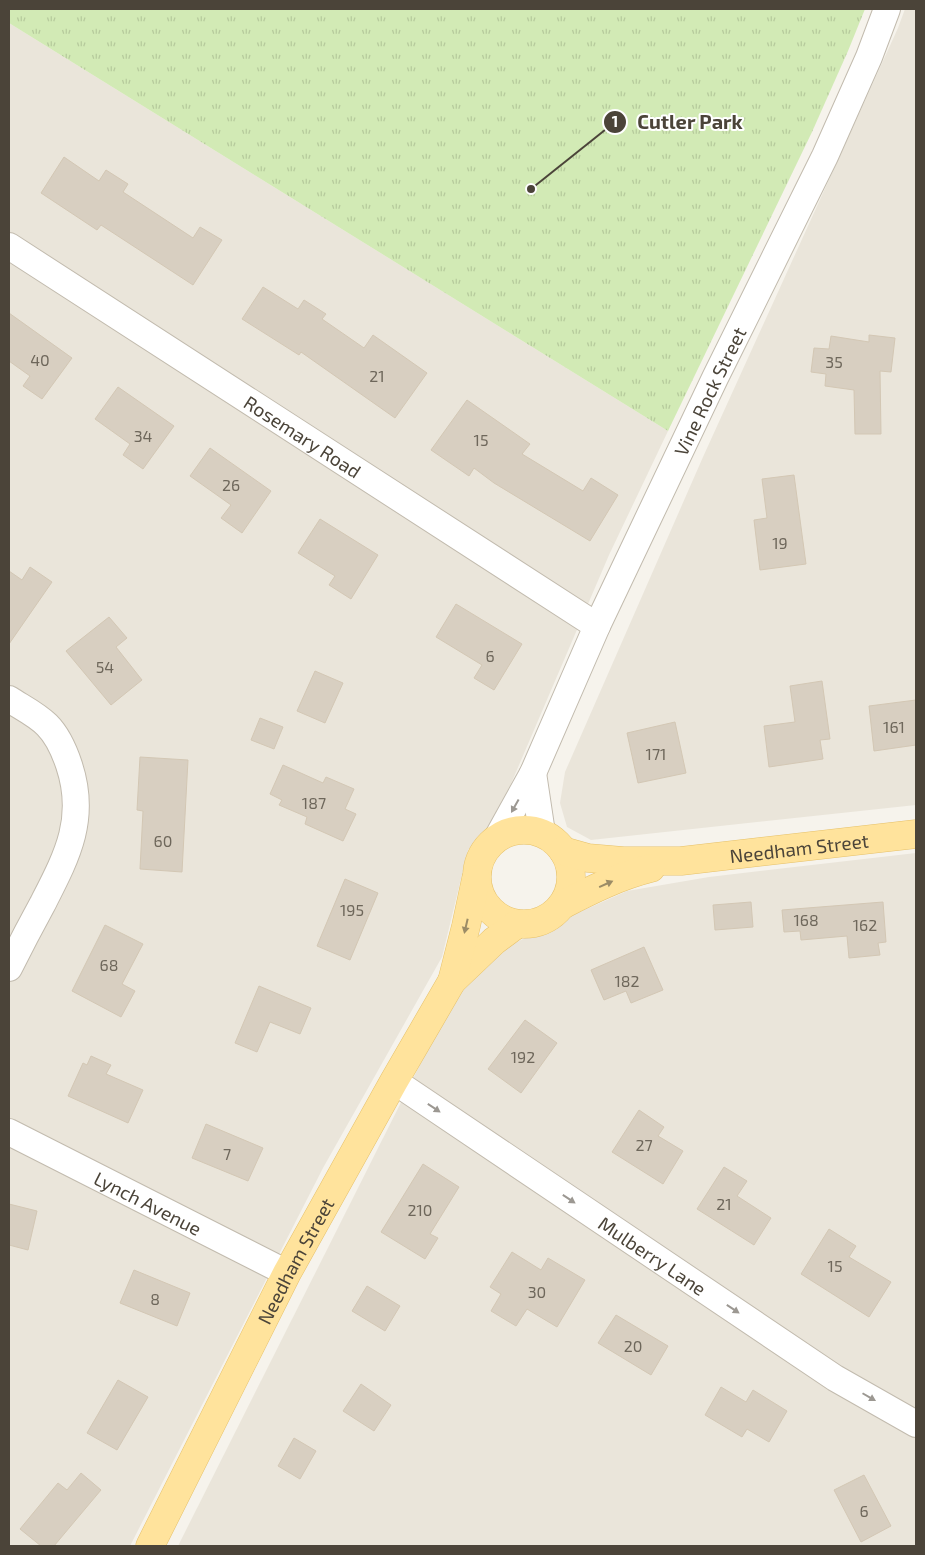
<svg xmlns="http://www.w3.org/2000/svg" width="925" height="1555" viewBox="0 0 925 1555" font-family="'Exo 2',sans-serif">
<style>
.residential{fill:#eae5da}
.park{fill:url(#park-tufts)}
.building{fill:#d8cfc1;stroke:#d3c7b4}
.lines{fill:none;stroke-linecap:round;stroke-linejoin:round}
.minor-casing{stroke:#c2bbae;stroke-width:28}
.major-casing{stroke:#e6c16a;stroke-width:29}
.minor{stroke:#fff;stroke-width:26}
.major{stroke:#ffe39c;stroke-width:28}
.oneway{fill:#9c9892}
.oneway2{fill:#9c8c66}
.labels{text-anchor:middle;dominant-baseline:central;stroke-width:4;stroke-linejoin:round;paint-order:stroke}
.number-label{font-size:16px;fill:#6e675b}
.street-label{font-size:19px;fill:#4b4439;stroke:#fff}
.leader{fill:none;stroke:#4b4439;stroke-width:2}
.callout-dot{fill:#4b4439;stroke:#fff;stroke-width:2}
.mark-label{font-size:15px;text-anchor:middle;font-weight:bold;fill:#fff}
.callout-label{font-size:20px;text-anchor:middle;font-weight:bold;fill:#4b4439;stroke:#fff;stroke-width:4;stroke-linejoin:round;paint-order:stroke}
</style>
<defs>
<pattern id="park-tufts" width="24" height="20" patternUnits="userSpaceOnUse" patternTransform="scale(1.25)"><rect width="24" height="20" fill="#d2eab5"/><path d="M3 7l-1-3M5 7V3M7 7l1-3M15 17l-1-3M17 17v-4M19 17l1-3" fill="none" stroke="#b6ca9c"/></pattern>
</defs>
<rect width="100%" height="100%" fill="#f6f3ec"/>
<g class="residential">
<polygon points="905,9 916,9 916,805 591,840 567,827 560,803 565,772 703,457 898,28"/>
<polygon points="9,23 668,431 609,555 498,814 468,850 442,957 323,1168 130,1546 9,1546"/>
<polygon points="916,853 916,1546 178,1546 459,987 494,954 544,928 627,891 709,877"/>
</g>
<polygon class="park" points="9,9 865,9 848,51 812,132 668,431 9,23"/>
<g class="building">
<polygon points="64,157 99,181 106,170 128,184 123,192 193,238 200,227 222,240 193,285 101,225 97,230 41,193"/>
<polygon points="263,287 298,309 304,300 326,314 322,319 364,348 373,335 427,373 395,418 301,352 299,355 242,319"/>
<polygon points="9,313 72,358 42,399 23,386 30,376 9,361"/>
<polygon points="869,335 895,338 891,372 880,371 881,434 855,434 854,390 825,386 826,374 811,372 814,348 829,349 831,336 869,342"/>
<polygon points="118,387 174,426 143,469 123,455 130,444 95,419"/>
<polygon points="467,400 530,444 522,454 583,491 591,478 618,495 590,541 494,483 474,468 469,476 431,450"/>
<polygon points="210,448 271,491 242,533 221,518 231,505 190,476"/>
<polygon points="794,475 806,564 760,570 754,520 767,518 762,479"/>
<polygon points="320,519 378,555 351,599 329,585 335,576 298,553"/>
<polygon points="30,567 52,582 9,644 9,571 22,580"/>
<polygon points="456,604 522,644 494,690 474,678 482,665 436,637"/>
<polygon points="109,617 127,638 116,647 142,680 111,705 66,651"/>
<polygon points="315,671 343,683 325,723 297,711"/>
<polygon points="822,681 830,739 820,740 823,759 769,767 764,726 795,722 790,686"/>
<polygon points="916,700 916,745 874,751 869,706"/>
<polygon points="260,718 283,727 274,749 251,740"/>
<polygon points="675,722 686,773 638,783 627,733"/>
<polygon points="140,757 188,760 182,872 140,869 143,811 137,810"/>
<polygon points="283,765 323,783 326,777 354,789 345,809 356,814 343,841 305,824 307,817 279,805 282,800 270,794"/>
<polygon points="345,879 378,893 350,960 317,946"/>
<polygon points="751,902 753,927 715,930 713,905"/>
<polygon points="883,902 886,942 878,943 880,955 849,958 847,936 801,940 800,931 784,932 782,910"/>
<polygon points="105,925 143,944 122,984 135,991 121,1017 72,991"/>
<polygon points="644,947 663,990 631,1003 626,991 604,1000 591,970"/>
<polygon points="259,986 311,1008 300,1034 270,1022 257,1052 235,1043"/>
<polygon points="525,1020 557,1043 521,1093 488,1069"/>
<polygon points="91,1056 111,1065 106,1074 143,1090 128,1123 68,1096 83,1063 87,1065"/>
<polygon points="639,1110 664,1127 658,1136 683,1151 663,1184 612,1152"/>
<polygon points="206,1124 263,1148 248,1181 192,1158"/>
<polygon points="423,1164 459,1187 430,1234 438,1238 425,1259 381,1232"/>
<polygon points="724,1167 747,1181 737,1196 771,1218 754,1245 697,1209"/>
<polygon points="9,1204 37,1211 28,1250 9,1245"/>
<polygon points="829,1229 856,1246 849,1257 891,1282 869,1317 801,1274"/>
<polygon points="512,1252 541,1270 548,1258 585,1280 557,1327 527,1309 516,1326 491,1311 501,1294 490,1287"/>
<polygon points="134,1270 190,1293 177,1326 120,1303"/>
<polygon points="367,1286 400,1306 385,1331 352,1311"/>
<polygon points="616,1315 668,1346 651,1375 598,1343"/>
<polygon points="118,1380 148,1397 117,1450 87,1433"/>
<polygon points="361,1384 391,1405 374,1431 343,1411"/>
<polygon points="721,1387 746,1402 753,1390 787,1411 769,1442 747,1429 742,1437 705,1415"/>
<polygon points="294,1438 316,1451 300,1479 278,1466"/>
<polygon points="81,1473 101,1490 54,1546 41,1546 20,1529 58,1483 67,1490"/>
<polygon points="864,1475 891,1526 861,1542 834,1490"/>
</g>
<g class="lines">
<defs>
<g id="minor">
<path id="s1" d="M9,246L597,626"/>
<path d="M9,699C21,707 36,714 47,725C58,736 64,750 69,765C87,819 67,856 43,903C31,925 20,946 9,968"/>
<polyline points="533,773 542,833"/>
<path id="s2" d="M497,838L533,773L597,626L646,523L715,378L825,156L869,57L887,9"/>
<path id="s3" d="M394,1081L835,1378L916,1424"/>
<path id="s4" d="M9,1132L287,1273"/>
</g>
<g id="major">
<circle cx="524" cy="877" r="47"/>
<path id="s5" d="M563,851L588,858L623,861H681L916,834"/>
<path d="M562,905C591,890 619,876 651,868"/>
<polyline points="452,981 494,941 517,924"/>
<path id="s6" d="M150,1546L287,1273L394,1081L452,981L466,926L476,879"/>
</g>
</defs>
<use href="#minor" class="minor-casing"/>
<use href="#major" class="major-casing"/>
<use href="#minor" class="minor"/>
<use href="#major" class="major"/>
</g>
<defs><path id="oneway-solid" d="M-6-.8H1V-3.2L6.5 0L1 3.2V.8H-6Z" transform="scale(1.25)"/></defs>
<g class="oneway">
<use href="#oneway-solid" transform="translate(515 806) rotate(119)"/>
<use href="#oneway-solid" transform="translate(434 1108) rotate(34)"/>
<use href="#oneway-solid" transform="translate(569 1199) rotate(34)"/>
<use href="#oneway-solid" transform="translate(733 1309) rotate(34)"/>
<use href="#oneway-solid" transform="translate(869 1397) rotate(30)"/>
</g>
<g class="oneway2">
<use href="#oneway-solid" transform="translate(606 884) rotate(-24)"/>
<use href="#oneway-solid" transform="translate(466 926) rotate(103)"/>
</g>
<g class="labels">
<g class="number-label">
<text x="40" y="359">40</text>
<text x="834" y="361">35</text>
<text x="377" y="375">21</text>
<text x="143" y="435">34</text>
<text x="481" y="439">15</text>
<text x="231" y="484">26</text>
<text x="780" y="542">19</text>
<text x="490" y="655">6</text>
<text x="105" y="666">54</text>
<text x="894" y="726">161</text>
<text x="656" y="753">171</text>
<text x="314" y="802">187</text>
<text x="163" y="840">60</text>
<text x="352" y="909">195</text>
<text x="806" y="919">168</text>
<text x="865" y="924">162</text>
<text x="109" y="964">68</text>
<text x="627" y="980">182</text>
<text x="523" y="1056">192</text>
<text x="644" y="1144">27</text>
<text x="227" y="1153">7</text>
<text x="724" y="1203">21</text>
<text x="420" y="1209">210</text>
<text x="835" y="1265">15</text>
<text x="537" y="1291">30</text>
<text x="155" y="1298">8</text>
<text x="633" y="1345">20</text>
<text x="864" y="1510">6</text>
</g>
<g class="street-label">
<text stroke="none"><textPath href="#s2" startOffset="495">Vine Rock Street</textPath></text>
<text stroke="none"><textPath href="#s1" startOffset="350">Rosemary Road</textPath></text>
<text stroke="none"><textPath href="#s5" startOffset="238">Needham Street</textPath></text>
<text stroke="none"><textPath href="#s4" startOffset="156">Lynch Avenue</textPath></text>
<text stroke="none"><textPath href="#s3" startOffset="312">Mulberry Lane</textPath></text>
<text stroke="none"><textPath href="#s6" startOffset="320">Needham Street</textPath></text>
</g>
</g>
<path class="leader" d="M531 189L615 122"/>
<g class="callout-dot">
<circle cx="531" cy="189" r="5"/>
<circle cx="615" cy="122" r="12"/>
</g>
<g class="mark-label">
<text x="615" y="127">1</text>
</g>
<g class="callout-label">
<text x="690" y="129">Cutler Park</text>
</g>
<rect width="925" height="1555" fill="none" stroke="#4b4439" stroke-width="20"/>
</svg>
